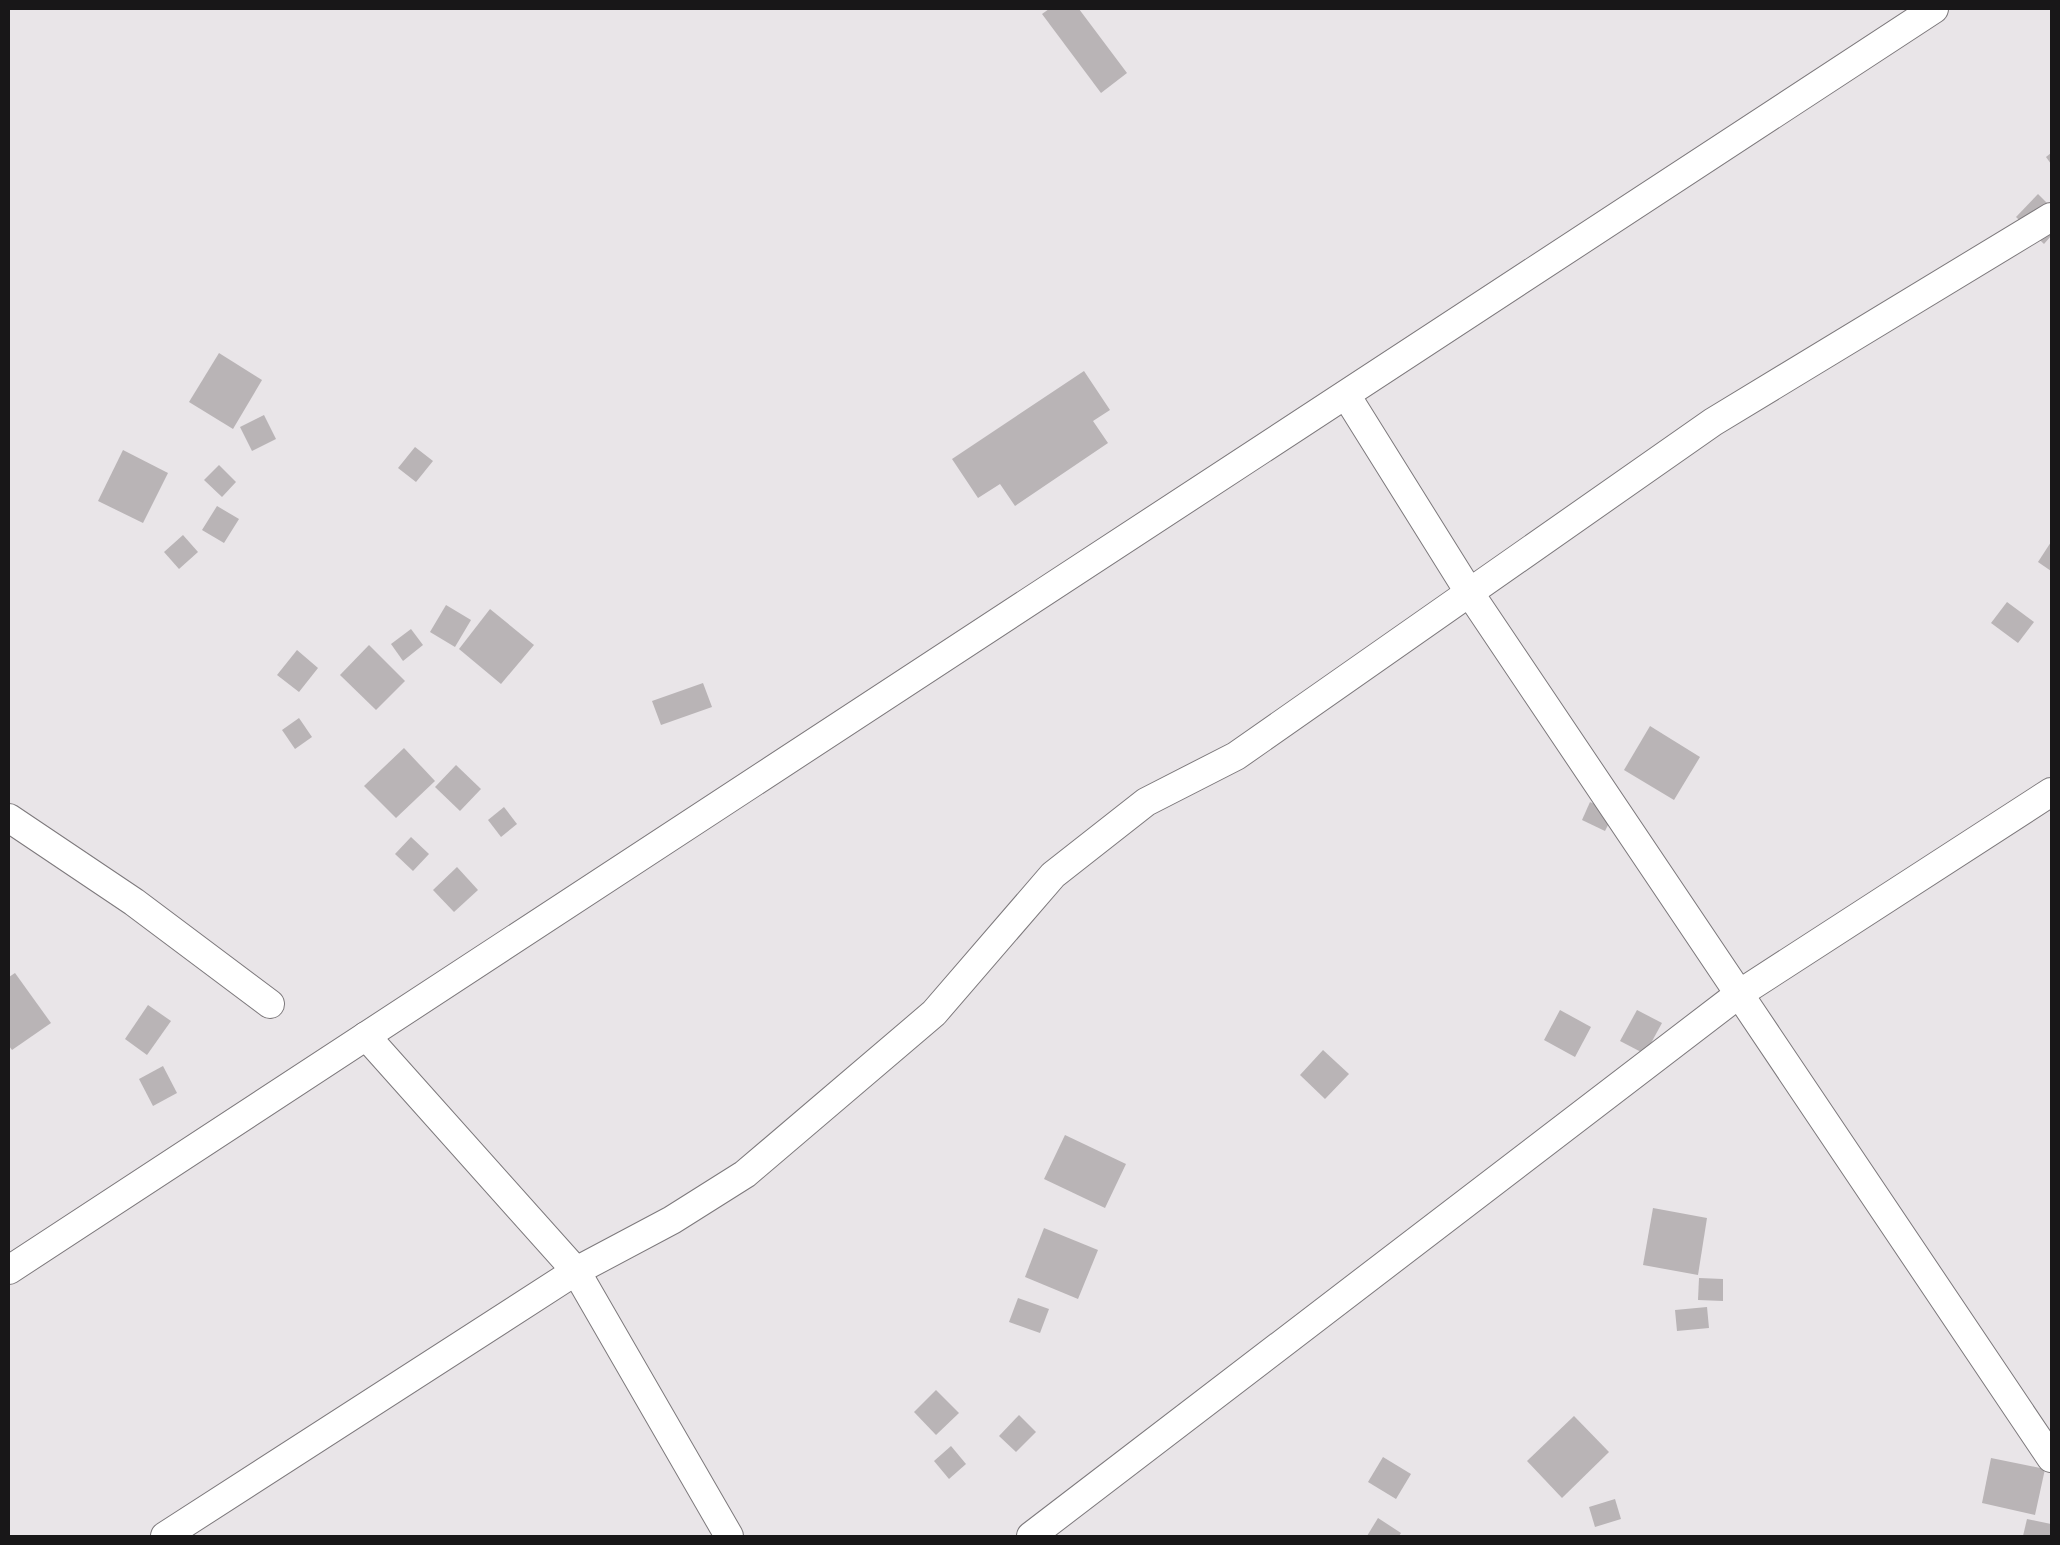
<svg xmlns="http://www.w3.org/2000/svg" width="2060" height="1545" viewBox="0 0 2060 1545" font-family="Quicksand,sans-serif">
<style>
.building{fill:#b9b4b6}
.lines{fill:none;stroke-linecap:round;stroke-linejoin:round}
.minor-casing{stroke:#7d797c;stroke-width:30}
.secondary-casing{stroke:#7d797c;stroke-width:30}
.minor{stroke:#fff;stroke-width:28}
.secondary{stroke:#fff;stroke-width:28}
</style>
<rect width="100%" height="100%" fill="#e9e5e8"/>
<g class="building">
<polygon points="1049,9 1079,9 1127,73 1101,93 1042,14"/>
<polygon points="2051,153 2051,164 2046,157"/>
<polygon points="2038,194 2051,207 2051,236 2044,244 2016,217"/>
<polygon points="219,353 262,380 233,429 189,402"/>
<polygon points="1084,371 1110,410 1093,421 1108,443 1015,506 1000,484 978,498 952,459"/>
<polygon points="264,415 276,439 252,451 240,427"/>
<polygon points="415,447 433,461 416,482 398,468"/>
<polygon points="123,450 168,473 143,523 98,501"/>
<polygon points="219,465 236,482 222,497 204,480"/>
<polygon points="217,506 239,519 224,543 202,530"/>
<polygon points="183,535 198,552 179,569 164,552"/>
<polygon points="2051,542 2051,571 2038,562"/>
<polygon points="2007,602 2034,622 2018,643 1991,623"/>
<polygon points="446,605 471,620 455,647 430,632"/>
<polygon points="490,609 534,645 501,684 459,649"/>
<polygon points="411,629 423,645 403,661 391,644"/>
<polygon points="369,645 405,681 376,710 340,675"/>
<polygon points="297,650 318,668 299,692 277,675"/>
<polygon points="703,683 712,707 661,725 652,701"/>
<polygon points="299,718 312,737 295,749 282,730"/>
<polygon points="1650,726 1700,757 1674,800 1624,770"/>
<polygon points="404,748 435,781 396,818 364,786"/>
<polygon points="456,765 481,789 460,811 435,787"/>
<polygon points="1590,802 1614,813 1605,831 1582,820"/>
<polygon points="504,807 517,824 501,837 488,820"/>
<polygon points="411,837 429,854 413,871 395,854"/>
<polygon points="457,867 478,890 454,912 433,890"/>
<polygon points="15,973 51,1023 12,1050 9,1046 9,977"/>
<polygon points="148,1005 171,1021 147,1055 125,1039"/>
<polygon points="1560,1010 1591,1027 1575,1057 1544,1040"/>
<polygon points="1637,1010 1662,1023 1645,1054 1620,1041"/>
<polygon points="1323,1050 1349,1074 1325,1099 1300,1075"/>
<polygon points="163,1066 177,1093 153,1106 139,1079"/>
<polygon points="1065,1135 1126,1164 1105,1208 1044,1179"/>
<polygon points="1653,1208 1707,1218 1698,1275 1643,1265"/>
<polygon points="1044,1228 1098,1250 1078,1299 1025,1277"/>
<polygon points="1699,1278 1723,1279 1723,1301 1698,1300"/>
<polygon points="1018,1298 1049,1309 1040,1333 1009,1322"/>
<polygon points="1707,1307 1709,1328 1677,1331 1675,1310"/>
<polygon points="936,1390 959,1413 936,1435 914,1412"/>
<polygon points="1019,1415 1036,1432 1016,1452 999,1436"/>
<polygon points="1574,1416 1609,1452 1562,1498 1527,1461"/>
<polygon points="951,1446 966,1464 949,1479 934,1461"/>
<polygon points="1383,1457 1411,1474 1396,1499 1368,1482"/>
<polygon points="1991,1458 2045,1469 2035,1515 1982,1503"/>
<polygon points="1615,1499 1621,1519 1595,1527 1589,1507"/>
<polygon points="1378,1518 1401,1533 1399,1536 1367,1536"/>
<polygon points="2027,1519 2051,1524 2051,1536 2023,1536"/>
</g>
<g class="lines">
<defs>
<g id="minor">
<polyline points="1346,395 1469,592 2051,1458"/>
<polyline points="9,818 134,902 270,1004"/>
<polyline points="366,1036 576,1271 729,1536"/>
<polyline points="165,1536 576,1271 672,1220 745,1174 934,1013 1053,875 1146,802 1236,756 1713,422 2051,217"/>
<polyline points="1031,1536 1739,994 2051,792"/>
</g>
<polyline id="secondary" points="9,1270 1934,9"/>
</defs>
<use href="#minor" class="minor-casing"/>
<use href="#secondary" class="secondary-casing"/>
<use href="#minor" class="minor"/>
<use href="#secondary" class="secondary"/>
</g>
<rect width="2060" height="1545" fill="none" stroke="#181718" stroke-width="20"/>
</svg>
